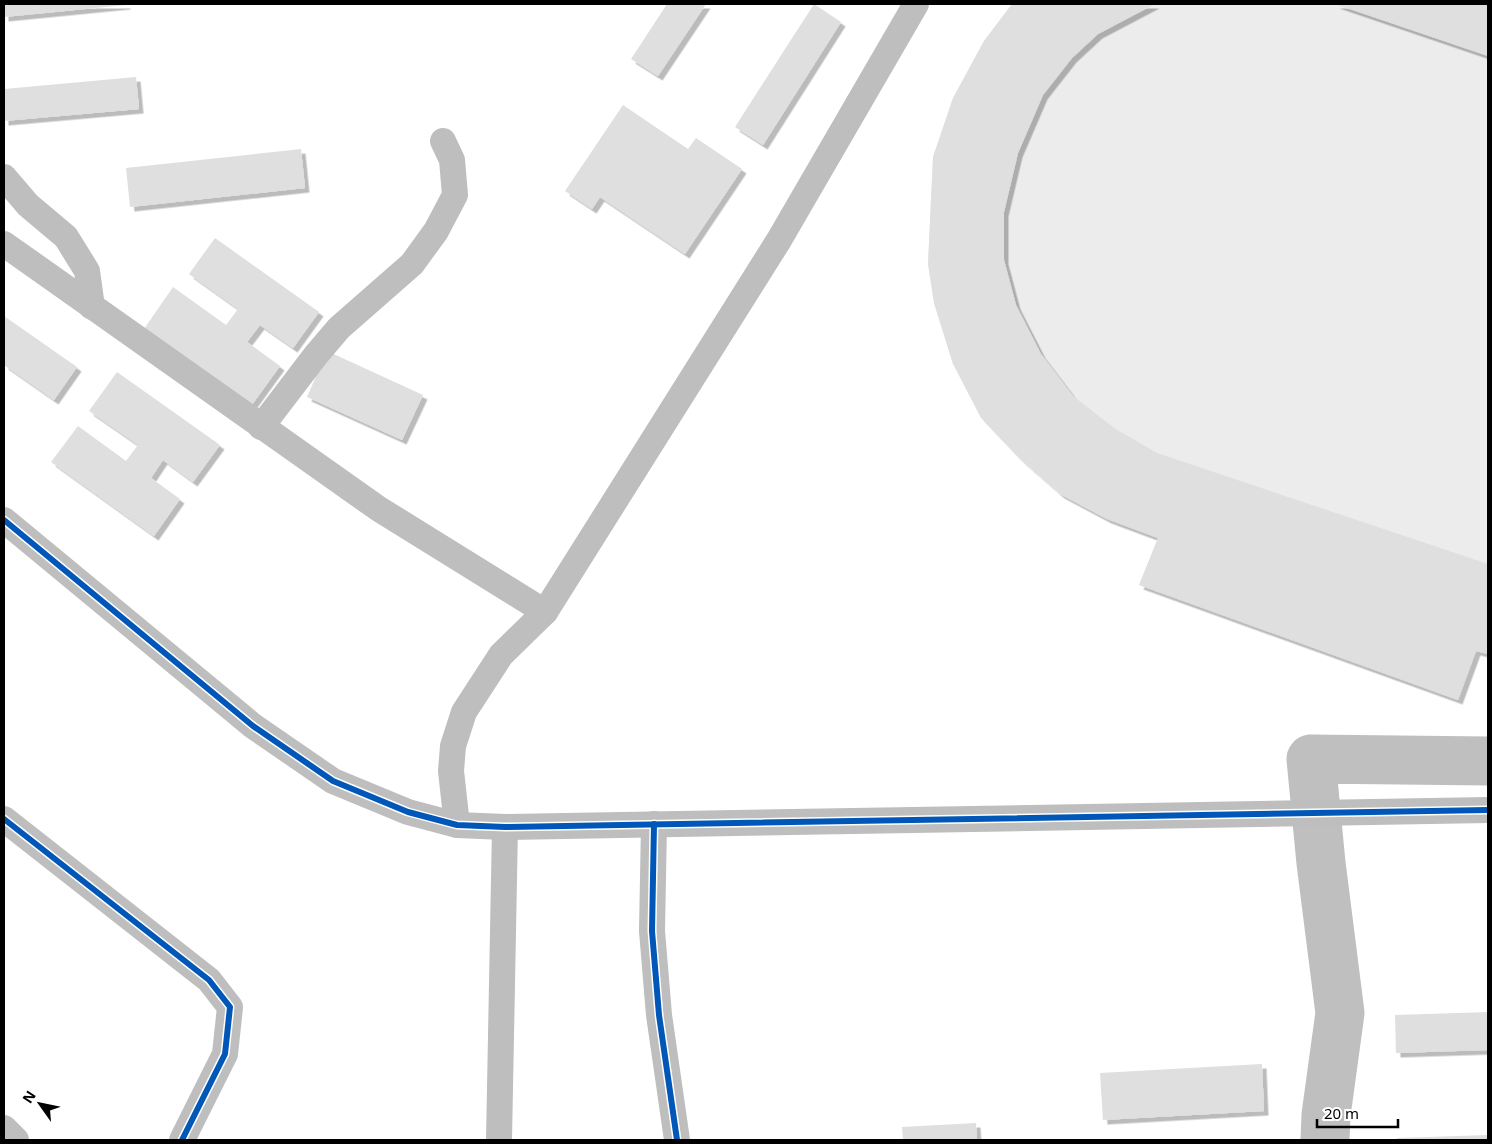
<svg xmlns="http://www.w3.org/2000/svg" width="1492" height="1144" viewBox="0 0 1492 1144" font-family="'Noto Sans',sans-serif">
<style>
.green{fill:#ececec}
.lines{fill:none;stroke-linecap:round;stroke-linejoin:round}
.river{stroke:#bfbfbf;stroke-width:49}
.building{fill:#dfdfdf;filter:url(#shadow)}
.minor{stroke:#bebebe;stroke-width:26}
.cycleway-casing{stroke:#fff;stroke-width:9}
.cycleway{stroke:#0057b8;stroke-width:6}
</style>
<defs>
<filter id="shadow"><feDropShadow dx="4.5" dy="4.5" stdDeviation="0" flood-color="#0004"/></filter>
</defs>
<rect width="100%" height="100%" fill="#fff"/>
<polygon class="green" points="1012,4 1488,4 1488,654 1476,651 1458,700 1139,585 1158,538 1107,519 953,364 934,303 928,264 933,157 953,98 984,41"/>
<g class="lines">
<polyline class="river" points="1325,1140 1326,1115 1340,1013 1321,863 1311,759 1488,761"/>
</g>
<g class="building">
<polygon points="4,4 126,4 126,5 4,17"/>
<polygon points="667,4 706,4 658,76 631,59"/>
<polygon points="814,4 841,22 763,145 735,127"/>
<polygon points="1012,4 1155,4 1098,34 1072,58 1043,95 1018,153 1004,212 1004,260 1016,305 1041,354 1073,396 1114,428 1157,453 1488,564 1488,654 1476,651 1458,700 1139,585 1158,538 1107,519 1060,494 1019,458 981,418 953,364 934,303 928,264 933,157 953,98 984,41"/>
<polygon points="1335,4 1488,4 1488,56"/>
<polygon points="136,77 139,109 4,121 4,89"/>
<polygon points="623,105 688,149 696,138 742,169 685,254 600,197 592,209 565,191"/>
<polygon points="301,149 305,188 130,207 126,168"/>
<polygon points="215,238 319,312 293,348 260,325 247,342 280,366 251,406 144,329 173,287 226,325 238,309 189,274"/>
<polygon points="4,316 77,367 54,400 4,365"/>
<polygon points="327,351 423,395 402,440 307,397"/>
<polygon points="117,372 220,445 193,482 163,460 151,478 180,499 154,536 51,462 78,426 126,461 138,445 89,411"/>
<polygon points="1488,1012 1488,1050 1396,1053 1395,1015"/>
<polygon points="1262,1064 1264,1111 1103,1120 1100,1073"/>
<polygon points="976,1123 977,1140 903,1140 902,1127"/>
<polygon points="1488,1135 1488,1140 1397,1140 1397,1138"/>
</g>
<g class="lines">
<g class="minor">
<polyline points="4,177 28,205 66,237 87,271 92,307"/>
<polyline points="4,244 379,509 545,612"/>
<polyline points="261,427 316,355 339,328 412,264 436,231 455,195 452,160 443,141"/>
<polyline points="4,520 253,726 333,781 408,812 457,825 505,827 1488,810"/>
<polyline points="4,819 209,980 230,1007 225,1054 182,1140"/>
<polyline points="654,824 652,931 659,1015 677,1140"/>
<polyline points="457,825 451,771 453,746 464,712 501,655 545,612 779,240 916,4"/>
<polyline points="4,1128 16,1140"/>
<polyline points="499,1140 505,827"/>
</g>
<defs>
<g id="cycleway">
<polyline points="4,520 253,726 333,781 408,812 457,825 505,827 1488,810"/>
<polyline points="4,819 209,980 230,1007 225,1054 182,1140"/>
<polyline points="654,824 652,931 659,1015 677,1140"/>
</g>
</defs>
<use href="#cycleway" class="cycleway-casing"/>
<use href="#cycleway" class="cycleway"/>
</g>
<rect width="1492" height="1144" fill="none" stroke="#000000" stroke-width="10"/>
<g transform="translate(40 1104) rotate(303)" stroke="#ffffff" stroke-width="4" paint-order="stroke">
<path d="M0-4L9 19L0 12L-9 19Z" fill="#000000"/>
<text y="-8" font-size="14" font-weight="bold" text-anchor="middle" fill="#000000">N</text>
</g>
<path d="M1317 1119v8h81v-8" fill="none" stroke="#000000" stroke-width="2.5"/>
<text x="1324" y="1119" font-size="15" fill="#000000" stroke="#ffffff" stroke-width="4" paint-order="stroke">20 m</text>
</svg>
